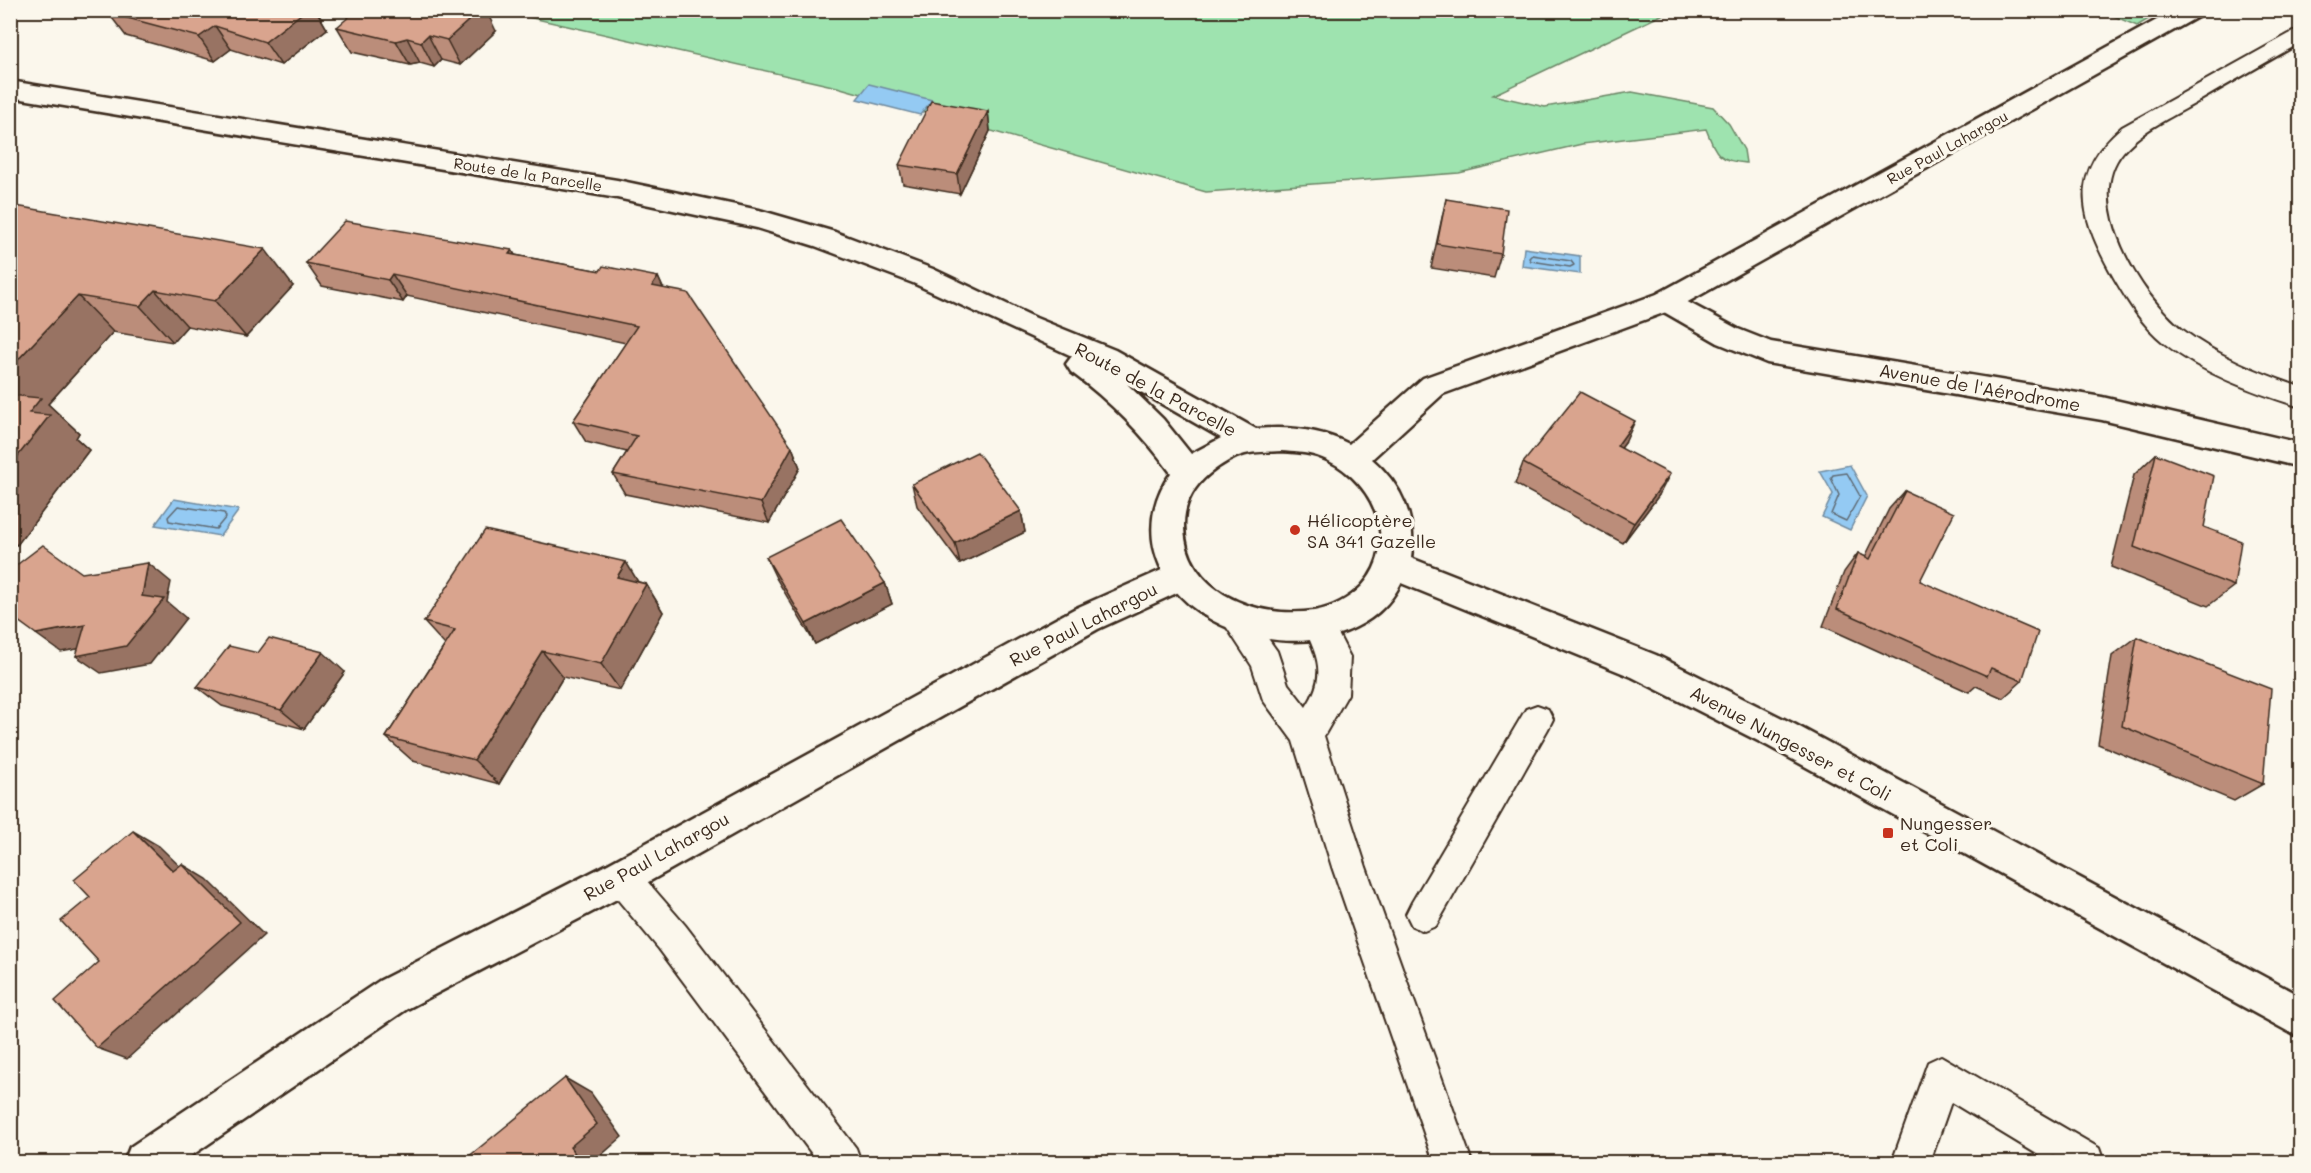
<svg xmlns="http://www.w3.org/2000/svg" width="2311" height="1173" viewBox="0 0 2311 1173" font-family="Mali,sans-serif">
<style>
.green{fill:#9ee3af;stroke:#6c8666;stroke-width:1.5}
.water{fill:#94caf3;stroke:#708a9e;stroke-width:1.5}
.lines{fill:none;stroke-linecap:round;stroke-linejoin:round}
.shore{stroke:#5f6a73;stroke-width:1.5}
.lane-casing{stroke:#3b2a1e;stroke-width:4}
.street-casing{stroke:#3b2a1e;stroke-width:5}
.secondary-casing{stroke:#3b2a1e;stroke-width:5}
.lane{fill:#fbf7ec;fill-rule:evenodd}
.street{fill:#fbf7ec;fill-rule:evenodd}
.secondary{fill:#fbf7ec;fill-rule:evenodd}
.wall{fill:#bb8d7a;stroke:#3b2a1e;stroke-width:1.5}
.shaded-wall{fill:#987363;stroke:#3b2a1e;stroke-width:1.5}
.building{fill:#d9a48e;stroke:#3b2a1e;stroke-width:1.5}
.poi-dot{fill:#c8321e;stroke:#fbf7ec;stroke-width:2}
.labels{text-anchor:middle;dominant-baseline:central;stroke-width:6;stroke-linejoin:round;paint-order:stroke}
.far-street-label{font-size:15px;fill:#3b2a1e;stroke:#fbf7ec}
.street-label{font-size:18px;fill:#3b2a1e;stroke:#fbf7ec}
.poi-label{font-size:18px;fill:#3b2a1e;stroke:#fbf7ec;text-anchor:start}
</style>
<rect width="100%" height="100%" fill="#fbf7ec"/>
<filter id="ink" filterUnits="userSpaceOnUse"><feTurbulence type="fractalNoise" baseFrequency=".0167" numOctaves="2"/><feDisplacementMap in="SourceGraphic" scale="12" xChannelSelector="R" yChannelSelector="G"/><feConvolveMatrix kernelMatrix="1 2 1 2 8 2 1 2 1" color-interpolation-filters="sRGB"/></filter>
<g filter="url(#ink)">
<g class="green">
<path d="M501,11H1670L1493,95L1545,107L1632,92L1713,107L1729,124L1744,150L1746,163C1718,161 1716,154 1706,129L1582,144L1459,173L1206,192L837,87Z"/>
<polygon points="2102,11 2162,11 2137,26"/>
</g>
<g class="water">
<polygon points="869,84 932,100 920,115 857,99"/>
<polygon points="1524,248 1580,256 1580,274 1522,266"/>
<polygon points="1850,465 1867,496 1850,530 1822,517 1833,494 1820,471"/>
<polygon points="174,499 239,510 220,536 155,525"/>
</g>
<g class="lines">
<g class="shore">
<polygon points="1532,255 1571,261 1574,265 1570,267 1531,261 1529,258"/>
<polygon points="1847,473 1860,496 1846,521 1831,514 1839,495 1831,478 1833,475"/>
<polygon points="178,506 224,513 226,517 216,529 169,521 168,517"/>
</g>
<defs>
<g id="lane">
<path d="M2300,28V43C2265,63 2230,83 2194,104C2170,118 2142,130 2123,152C2081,202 2141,297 2183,330C2217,356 2260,373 2300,387V407C2253,392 2203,374 2164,343C2142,325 2128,302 2114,278C2082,221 2065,175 2122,127Z"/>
<path d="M1235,604L1246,608L1277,651L1288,684L1306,707C1327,675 1318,657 1303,625L1307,616L1318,612L1329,616L1350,657L1348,694L1324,736L1366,867L1472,1162H1434L1332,867L1293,741L1263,700L1252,666L1220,617L1224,608Z"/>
<polygon points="1537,705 1548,709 1553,719 1548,729 1436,926 1424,931 1412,926 1406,914 1412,902 1526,709"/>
<polygon points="621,860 633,865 685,925 856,1148 861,1162 818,1162 659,949 609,889 604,877 609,865"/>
<polygon points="1941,1056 2099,1148 2104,1162 2050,1162 1951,1102 1930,1162 1892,1162 1928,1062"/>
</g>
<g id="street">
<polygon points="1667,291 1738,329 1771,342 2102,397 2300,443 2300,467 2102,420 1767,363 1718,343 1657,308 1653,301 1657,294"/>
<polygon points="1182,561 1194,565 1198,575 1194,585 1098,629 634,890 407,1009 182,1162 124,1162 130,1147 379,981 608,864 1074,609"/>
</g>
<path id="secondary" d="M2175,10H2204L2201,15L1677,308L1443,394L1372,459C1402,485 1417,519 1411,558L1656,655L1794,724L2300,996V1038L1768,746L1632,677L1401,583C1354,678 1176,649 1154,547C1149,521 1155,494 1171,473C1143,434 1110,401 1071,372L1066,364L1072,356L913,283L815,246L757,228L617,198L10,97V81L617,180L759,210L835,232L933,269L1036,318L1115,350L1256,429C1288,426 1320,429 1349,444L1423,378L1657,294ZM1127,384L1221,438L1191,454L1163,419ZM1281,451C1293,452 1306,452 1317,456C1371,474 1403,541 1362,586C1349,599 1332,608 1314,611C1256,619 1184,592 1184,525C1184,504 1193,487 1209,474C1219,466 1232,457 1245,454C1256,451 1269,452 1281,451Z"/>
</defs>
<use href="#lane" class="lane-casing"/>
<use href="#street" class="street-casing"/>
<use href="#secondary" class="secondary-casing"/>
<use href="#lane" class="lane"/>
<use href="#street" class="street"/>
<use href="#secondary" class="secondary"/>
</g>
<g class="wall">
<polygon points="106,10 316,10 327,29 281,65 231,49 215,61 126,36"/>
<polygon points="337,27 496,31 460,65 441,60 434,67 420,63 410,65 352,52"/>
<polygon points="988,111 990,131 960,194 903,184 899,165"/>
<polygon points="1446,199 1501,254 1494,278 1431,268"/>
<polygon points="10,205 293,286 246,337 187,326 173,342 113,332 48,404 79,433 76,438 89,450 17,545 10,544"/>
<polygon points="512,250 515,255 600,271 658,277 663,288 792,447 800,468 769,523 625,494 613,474 627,452 586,442 573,421 626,343 407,296 403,302 322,286 306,263"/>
<polygon points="1625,443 1621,448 1659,495 1623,543 1515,484 1523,463"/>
<polygon points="2156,454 2204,527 2234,586 2208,606 2111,567 2134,475"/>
<polygon points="912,484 1021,511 1025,532 960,564 917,506"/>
<polygon points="1905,491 1920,581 2022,681 2003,698 1976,686 1969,692 1823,626 1844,572 1858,553 1865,557 1889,509"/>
<polygon points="766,557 885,583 892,604 815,644 776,578"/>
<polygon points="639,582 646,584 663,612 620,690 563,677 499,784 413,761 386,737 445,645 424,622"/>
<polygon points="2137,637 2263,784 2234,801 2098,744 2112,656"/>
<polygon points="258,653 345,672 304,729 222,706 197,687"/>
<polygon points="2054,1157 2063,1162 2033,1162"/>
</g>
<g class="shaded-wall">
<polygon points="306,10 316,10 327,29 281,65 265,42"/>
<polygon points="480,10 486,10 496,31 460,65 447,40"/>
<polygon points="215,26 231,49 215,61 199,37"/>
<polygon points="428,35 441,60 434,67 421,42"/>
<polygon points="407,38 420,63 410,65 396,41"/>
<polygon points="988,111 990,131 960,194 957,174"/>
<polygon points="265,249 293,286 246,337 215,301"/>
<polygon points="512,250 524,272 509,254"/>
<polygon points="392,274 407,296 403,302 388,280"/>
<polygon points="658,277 668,299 652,286"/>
<polygon points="155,290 187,326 173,342 140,306"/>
<polygon points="78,296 113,332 48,404 79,433 76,438 89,450 17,545 10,540 10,368"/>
<polygon points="1635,421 1625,443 1606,468 1617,446"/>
<polygon points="792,447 800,468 769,523 761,503"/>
<polygon points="1670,474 1659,495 1623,543 1634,523"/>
<polygon points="1021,511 1025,532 960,564 955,543"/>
<polygon points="626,562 643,590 617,577"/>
<polygon points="148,563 171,582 167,602 186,618 150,664 101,673 76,656 142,596"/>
<polygon points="885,583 892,604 815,644 806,624"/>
<polygon points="646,584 663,612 620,690 601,664"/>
<polygon points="85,625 110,643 61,652 36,634"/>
<polygon points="542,651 563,677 499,784 474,760"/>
<polygon points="323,652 345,672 304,729 281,710"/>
<polygon points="133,831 159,846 199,885 173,871"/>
<polygon points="182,864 207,879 264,935 127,1059 97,1048"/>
<polygon points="565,1078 591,1093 622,1137 597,1159 599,1162 581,1162 570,1147"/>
</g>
<g class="building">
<polygon points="112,10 306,10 265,42 215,26 199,37 109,13"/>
<polygon points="357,10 480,10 447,40 428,35 421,42 407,38 396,41 337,27"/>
<polygon points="931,101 988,111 957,174 899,165"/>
<polygon points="1446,199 1507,209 1501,254 1437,244"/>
<polygon points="10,205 265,249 215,301 155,290 140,306 78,296 10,368"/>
<polygon points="345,221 512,250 509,254 600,271 603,266 658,277 652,286 688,293 792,447 761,503 613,474 637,436 573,421 637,326 392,274 388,280 306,263"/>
<polygon points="1580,392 1635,421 1617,446 1670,474 1634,523 1523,463"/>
<polygon points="10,395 41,398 29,413 50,415 10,466"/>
<polygon points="977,452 1021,511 955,543 912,484"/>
<polygon points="2156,454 2214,476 2204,527 2241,541 2234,586 2134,547"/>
<polygon points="1905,491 1954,513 1920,581 2038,632 2022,681 1991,668 1987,676 1837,609 1858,553 1870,559"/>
<polygon points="841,519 885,583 806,624 766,557"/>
<polygon points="485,530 626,562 617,577 646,584 601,664 542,651 474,760 386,737 455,630 424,622"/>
<polygon points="43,545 82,573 148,563 142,596 164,599 126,646 76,656 85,625 36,634 10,615 10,570"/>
<polygon points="2137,637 2271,689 2263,784 2122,726"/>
<polygon points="269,638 323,652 281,710 197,687 229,646 258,653"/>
<polygon points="133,831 173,871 182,864 240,922 97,1048 55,1001 99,962 61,921 90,897 74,880"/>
<polygon points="565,1078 597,1124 570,1147 581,1162 462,1162"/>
<polygon points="2054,1157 2063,1162 2052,1162"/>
</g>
</g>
<g class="poi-dot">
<circle cx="1295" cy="530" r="6"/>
<rect x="1882" y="827" width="12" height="12" rx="3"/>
</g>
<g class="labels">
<g class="far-street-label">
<text transform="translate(1947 147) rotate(-29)">Rue Paul Lahargou</text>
<text transform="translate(528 174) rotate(9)">Route de la Parcelle</text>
</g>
<g class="street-label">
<text transform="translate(1980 387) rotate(10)">Avenue de l'Aérodrome</text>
<text transform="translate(1156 389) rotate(28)">Route de la Parcelle</text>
<text transform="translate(1083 624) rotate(-27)">Rue Paul Lahargou</text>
<text transform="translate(1791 743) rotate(28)">Avenue Nungesser et Coli</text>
<text transform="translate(656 856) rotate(-29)">Rue Paul Lahargou</text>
</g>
<g class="poi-label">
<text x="1307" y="520">Hélicoptère<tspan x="1307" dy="21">SA 341 Gazelle</tspan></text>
<text x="1900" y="823">Nungesser<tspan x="1900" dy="21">et Coli</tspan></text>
</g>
</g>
<rect width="2311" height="1173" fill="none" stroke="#fbf7ec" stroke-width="36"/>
<rect x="18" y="18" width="2275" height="1137" fill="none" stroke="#3b2a1e" stroke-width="2" filter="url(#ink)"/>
</svg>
